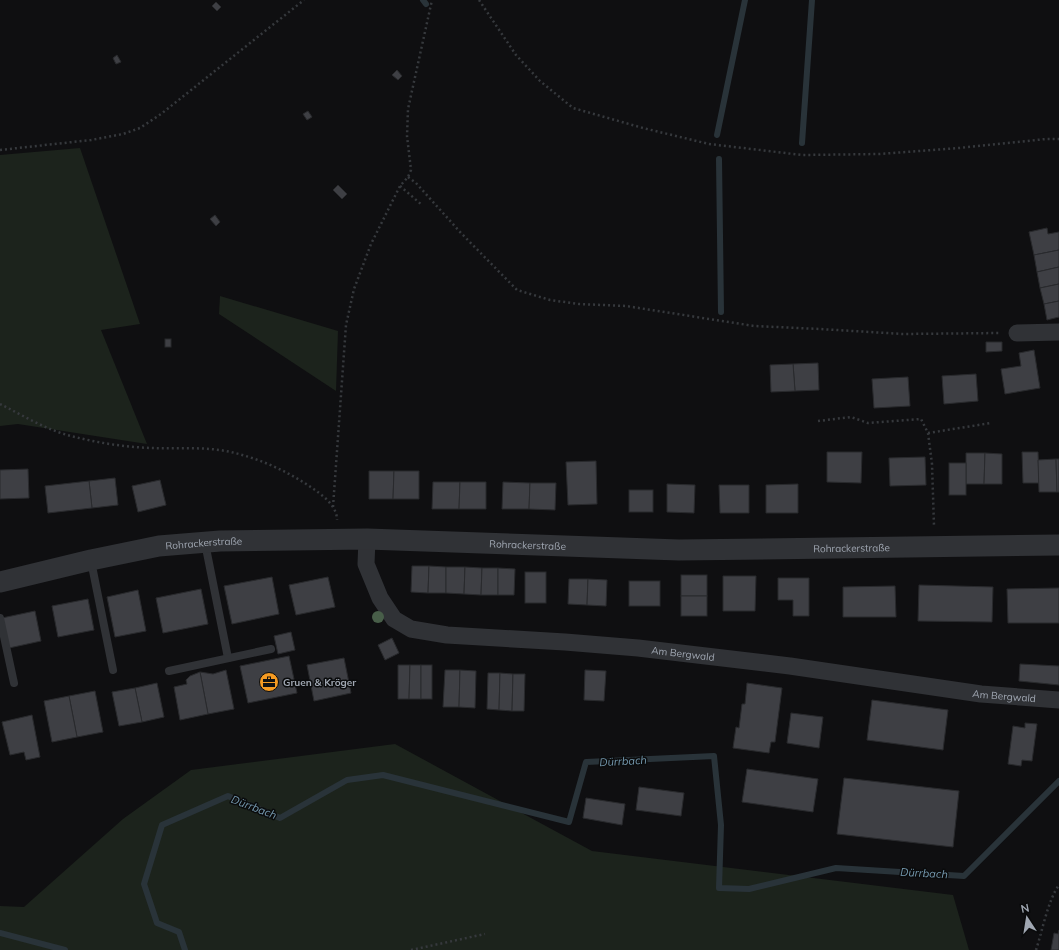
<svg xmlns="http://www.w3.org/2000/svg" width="1059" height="950" viewBox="0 0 1059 950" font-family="Mulish,sans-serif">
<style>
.green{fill:#1c231c}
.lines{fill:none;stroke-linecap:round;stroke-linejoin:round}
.stream{stroke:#293339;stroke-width:6}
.building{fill:#3e3f44;stroke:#292a2d}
.path{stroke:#36393d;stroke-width:2.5;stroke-dasharray:2 3;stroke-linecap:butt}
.service{stroke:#303236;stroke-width:8}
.minor{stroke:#303236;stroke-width:17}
.tertiary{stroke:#303236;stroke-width:21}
.tree{fill:#485e49}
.labels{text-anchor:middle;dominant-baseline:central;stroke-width:3;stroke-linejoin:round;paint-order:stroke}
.street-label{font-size:10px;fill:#a0a7b2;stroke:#0a0b0c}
.poi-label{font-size:10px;font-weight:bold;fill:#a0a7b2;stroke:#0a0b0c;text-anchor:start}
.water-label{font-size:11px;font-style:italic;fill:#7599af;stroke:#0a0b0c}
</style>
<rect width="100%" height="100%" fill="#0f0f11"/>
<g class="green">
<polygon points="80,148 140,324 101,330 147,444 18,424 0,426 0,155"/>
<polygon points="220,296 338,331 336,391 219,314"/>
<polygon points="395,744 592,851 953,895 969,950 0,950 0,906 24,907 123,819 191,770"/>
</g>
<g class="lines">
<g class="stream">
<polyline points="423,0 426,4"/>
<polyline points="717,135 745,0"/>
<polyline points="802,143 812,0"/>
<polyline points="719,159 721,312"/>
<polyline points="0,933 65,950"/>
<polyline points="185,950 179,932 157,923 144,884 162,825 228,796 280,818 347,780 383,775 569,822 586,762 714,756 721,825 719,888 749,889 836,868 964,876 1059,781"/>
</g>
</g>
<g class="building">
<polygon points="216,2 221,7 217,11 212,6"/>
<polygon points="117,55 121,62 116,64 113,58"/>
<polygon points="397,70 402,76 398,80 392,75"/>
<polygon points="308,111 312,117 307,120 303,114"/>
<polygon points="338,185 347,194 342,199 333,190"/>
<polygon points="215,215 220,222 216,226 210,219"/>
<polygon points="1047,228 1048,234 1059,232 1059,250 1034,255 1029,232"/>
<polygon points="1059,250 1059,267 1037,272 1034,255"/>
<polygon points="1059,267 1059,284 1040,288 1037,272"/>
<polygon points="1059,284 1059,301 1044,304 1040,288"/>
<polygon points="1059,301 1059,317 1047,320 1044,304"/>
<rect x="165" y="339" width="6" height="8"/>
<polygon points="986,342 1002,342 1002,351 986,352"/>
<polygon points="1034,350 1040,388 1005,394 1001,369 1021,366 1019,353"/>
<polygon points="818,363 819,390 795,391 793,364"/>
<polygon points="793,364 795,391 771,392 770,365"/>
<polygon points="976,374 978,401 944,404 942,376"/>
<polygon points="908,377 910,406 874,408 872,379"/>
<polygon points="827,452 862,452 861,483 827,482"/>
<polygon points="1022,452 1038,452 1039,483 1023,483"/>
<polygon points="966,453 985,453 984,484 966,484"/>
<polygon points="985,453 1002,454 1002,484 984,484"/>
<polygon points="925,457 926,485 890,486 889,458"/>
<polygon points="1056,459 1057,492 1039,492 1038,460"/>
<polygon points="1056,459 1059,459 1059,492 1057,492"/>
<polygon points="596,461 597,504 568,505 566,462"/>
<rect x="949" y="463" width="17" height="32"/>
<polygon points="28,469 29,498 0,499 0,470"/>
<polygon points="369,471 394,471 393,499 369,499"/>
<polygon points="394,471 419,471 419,499 393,499"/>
<polygon points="115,478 118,505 92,508 89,481"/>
<polygon points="160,480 166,505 138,512 132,486"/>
<polygon points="89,481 92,508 48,513 45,486"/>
<polygon points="433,482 460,482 459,509 432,509"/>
<polygon points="460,482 486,482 486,509 459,509"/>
<polygon points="503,482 530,483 529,509 502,509"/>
<polygon points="530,483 556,483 555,510 529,509"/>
<polygon points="667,484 695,485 694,513 667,512"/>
<polygon points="798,484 798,513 766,513 766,485"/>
<polygon points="719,485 749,485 749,513 720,513"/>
<rect x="629" y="490" width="24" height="22"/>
<polygon points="412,566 429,566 428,593 411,592"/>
<polygon points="429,566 446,567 446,593 428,593"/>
<polygon points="446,567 465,567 464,594 446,593"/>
<polygon points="465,567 482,568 481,595 464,594"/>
<polygon points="482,568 498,568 498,595 481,595"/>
<polygon points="498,568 515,569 514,595 498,595"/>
<rect x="525" y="572" width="21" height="31"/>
<rect x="681" y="575" width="26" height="21"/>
<polygon points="723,576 756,576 755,611 723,611"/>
<polygon points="272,577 279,614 232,624 224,586"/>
<polygon points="328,577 335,607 296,615 289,585"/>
<polygon points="778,578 809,578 809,616 793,616 793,600 778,600"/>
<polygon points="569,579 588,579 587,605 568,604"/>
<polygon points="588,579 607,580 606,606 587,605"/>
<rect x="629" y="581" width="31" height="25"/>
<polygon points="919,585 993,587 992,622 918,621"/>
<polygon points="895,586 896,617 843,617 843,587"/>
<polygon points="1059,588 1059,623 1008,623 1007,589"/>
<polygon points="201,589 208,624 163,633 156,598"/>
<polygon points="138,590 146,631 115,637 107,597"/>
<rect x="681" y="596" width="26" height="20"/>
<polygon points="88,599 94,630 58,637 52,606"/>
<polygon points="35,611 41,641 9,648 2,618"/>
<polygon points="291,632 295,650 278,654 274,636"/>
<polygon points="392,638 399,653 385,660 378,645"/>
<polygon points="289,656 297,693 248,703 240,666"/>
<polygon points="344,658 351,693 314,701 307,665"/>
<polygon points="1020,664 1059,666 1059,685 1019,681"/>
<polygon points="398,665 410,665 409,699 398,699"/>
<polygon points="410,665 421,665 421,699 409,699"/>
<rect x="421" y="665" width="11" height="34"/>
<polygon points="226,670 234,709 208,714 200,672 213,674"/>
<polygon points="445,670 460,670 459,707 443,707"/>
<polygon points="460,670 476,671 475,708 459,707"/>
<polygon points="585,670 606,671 604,701 584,700"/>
<polygon points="200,672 208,714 180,720 174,687 187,684 186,680 190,676"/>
<polygon points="488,673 500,673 499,710 487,709"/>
<polygon points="500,673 513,674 512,711 499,710"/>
<polygon points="513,674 525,674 524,711 512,711"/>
<polygon points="157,683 164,717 142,722 135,688"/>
<polygon points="747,683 782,688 775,742 771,742 769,753 733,748 736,727 739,728 742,704 745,704"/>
<polygon points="135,688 142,722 119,726 112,692"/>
<polygon points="95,691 103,732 77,737 69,696"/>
<polygon points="69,696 77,737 52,742 44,701"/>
<polygon points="872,700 948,710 943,750 867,740"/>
<polygon points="791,713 823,717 819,748 787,743"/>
<polygon points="32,715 40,757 26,760 24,752 10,755 2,722"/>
<polygon points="1025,723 1037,724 1032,761 1022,760 1021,766 1008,764 1013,726 1025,728"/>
<polygon points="747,769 818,779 813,812 742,802"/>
<polygon points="844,778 959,791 953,847 837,834"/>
<polygon points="639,787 684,793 681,816 636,810"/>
<polygon points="586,798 625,804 622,825 583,818"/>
<polygon points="1059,930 1059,950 1051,950 1054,933 1058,934"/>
</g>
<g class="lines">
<g class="path">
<polyline points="479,0 516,55 540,81 573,108 643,128 709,144 802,155 880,154 959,148 1046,139 1059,139"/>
<polyline points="0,150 91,140 123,134 140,128 161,114 304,0"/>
<polyline points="408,177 416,183 461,233 517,290 550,300 579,304 626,306 754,326 820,329 903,334 1000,333"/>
<polyline points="400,186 422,205"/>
<path d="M0,404C24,416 48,431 75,437C99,443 125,447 150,448C178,449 208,446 235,453C263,460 291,473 315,490C325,497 337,507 337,520"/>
<polyline points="818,421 851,417 868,423 921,419 928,433 932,464 934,526"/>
<polyline points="928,433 991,423"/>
<polyline points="333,507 346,325 354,289 371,244 400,186 408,177 411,170 407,136 408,109 432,0"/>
<polyline points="411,950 485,934"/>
<path d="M1036,950C1042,932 1048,900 1059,885"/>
</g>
<g class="service">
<polyline points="205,543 228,658"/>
<polyline points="91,561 113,670"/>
<polyline points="0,618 14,683"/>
<polyline points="169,671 271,649"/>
</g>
<g class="minor">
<polyline points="1017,333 1059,332"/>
<path id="s1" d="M367,539L366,564L380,598L394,619L411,629L447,635L565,642L638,648L790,666L981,694L1059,700"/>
</g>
<path class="tertiary" id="s2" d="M0,582L91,560L159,546L220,541L367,539L679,550L1059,545"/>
</g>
<circle class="tree" cx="378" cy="617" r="6"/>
<defs>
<symbol id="office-disc" viewBox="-11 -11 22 22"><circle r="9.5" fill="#f69b22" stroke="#0a0b0c"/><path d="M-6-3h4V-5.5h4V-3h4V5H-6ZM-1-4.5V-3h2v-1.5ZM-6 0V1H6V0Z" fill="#111"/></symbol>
</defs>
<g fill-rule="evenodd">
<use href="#office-disc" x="258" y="671" width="22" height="22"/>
</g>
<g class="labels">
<g class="street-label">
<text stroke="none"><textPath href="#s2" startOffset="208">Rohrackerstraße</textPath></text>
<text stroke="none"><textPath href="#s2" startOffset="532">Rohrackerstraße</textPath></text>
<text stroke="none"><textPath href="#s2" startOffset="856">Rohrackerstraße</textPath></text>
<text stroke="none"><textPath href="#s1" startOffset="380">Am Bergwald</textPath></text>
<text stroke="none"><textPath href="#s1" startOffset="704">Am Bergwald</textPath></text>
</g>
<g class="poi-label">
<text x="283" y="682">Gruen &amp; Kröger</text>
</g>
<g class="water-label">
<text transform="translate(623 761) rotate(-3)">Dürrbach</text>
<text transform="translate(254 807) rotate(21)">Dürrbach</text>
<text transform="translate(924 873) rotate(3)">Dürrbach</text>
</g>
</g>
<g transform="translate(1027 918) rotate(348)" stroke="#0a0b0c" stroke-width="3" paint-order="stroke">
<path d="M0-3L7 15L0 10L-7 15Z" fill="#a0a7b2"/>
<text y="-6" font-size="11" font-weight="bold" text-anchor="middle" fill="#a0a7b2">N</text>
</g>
</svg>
